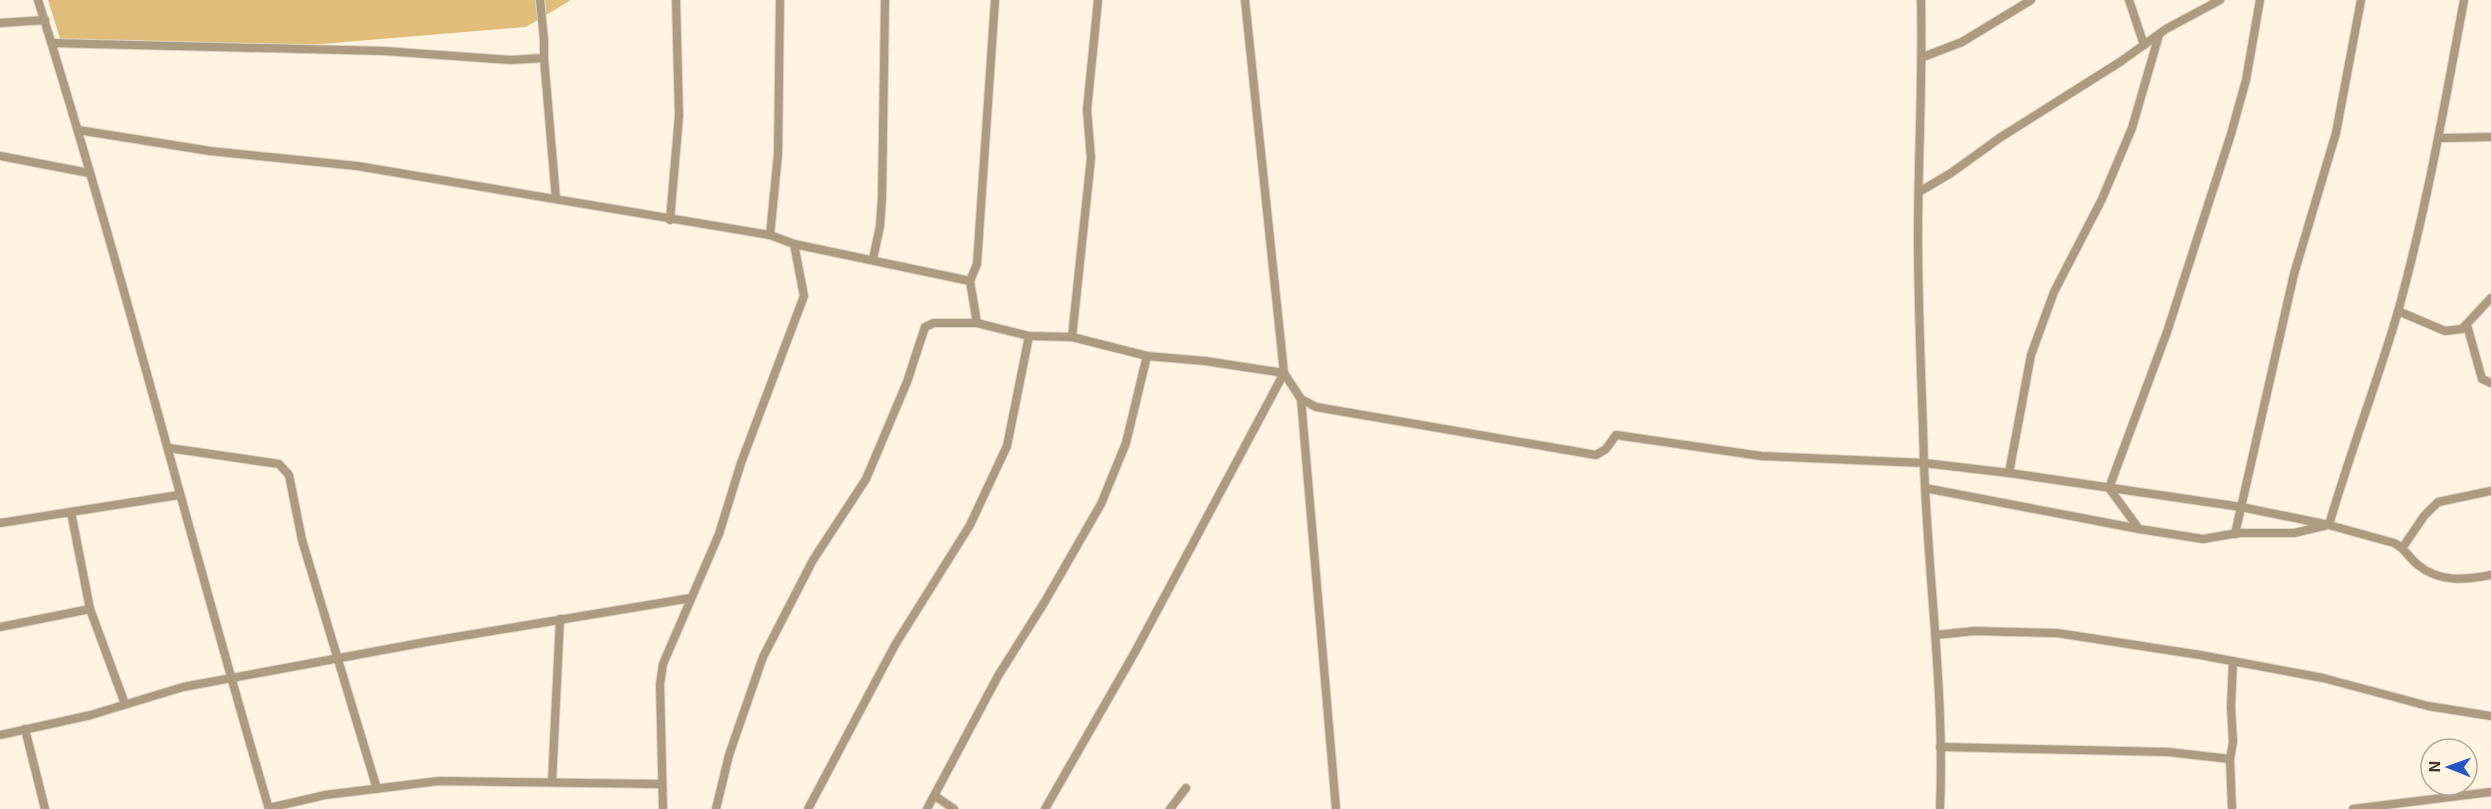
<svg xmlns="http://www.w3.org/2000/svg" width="2491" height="809" viewBox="0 0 2491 809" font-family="'Exo 2',sans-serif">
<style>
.forest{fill:#e1bd7c}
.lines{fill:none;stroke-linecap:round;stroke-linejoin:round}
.street-casing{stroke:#dcd2bf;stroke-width:10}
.street{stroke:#ab9b81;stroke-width:8}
</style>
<rect width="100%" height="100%" fill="#fff4e0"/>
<polygon class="forest" points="48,0 571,0 526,27 261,49 63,48"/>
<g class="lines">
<defs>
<g id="street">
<path d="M38,0C122,268 190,540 269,809"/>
<polyline points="1245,0 1284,373 1301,399 1316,407 1596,455 1606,449 1616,435 1761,456 1924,463 2009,473 2241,507 2329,525"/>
<path d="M1921,0C1923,79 1918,158 1918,236C1918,312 1922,388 1924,464C1928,579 1945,694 1940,809"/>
<polyline points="2129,0 2144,45"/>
<polyline points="2260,0 2246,80 2231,134 2167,332 2109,488 2139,529 2203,539 2238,533 2294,533 2324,526"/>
<path d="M2464,0C2445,103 2427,206 2399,308C2378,381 2350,452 2329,525L2394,543C2405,548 2409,558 2418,565C2440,583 2466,580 2491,575"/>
<polyline points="0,23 45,20"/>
<polyline points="52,43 384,51 511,60 544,58 544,40 540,0"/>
<polyline points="1923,57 1962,42 2031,0"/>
<polyline points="544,58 556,199"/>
<polyline points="78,130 210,151 357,166 770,235 794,244 970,281 977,323 1029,336 1072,337 1147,356 1205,361 1284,373"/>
<polyline points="2443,138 2491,137"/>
<polyline points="0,156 89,173"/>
<polyline points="1919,192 1951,173 2001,137 2120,62 2166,29 2220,0"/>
<polyline points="670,220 679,116 676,0"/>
<polyline points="770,235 778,154 780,0"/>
<polyline points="873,259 880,226 882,198 885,0"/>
<polyline points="970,281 977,264 995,0"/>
<polyline points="2398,311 2445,331 2462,329 2491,298"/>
<polyline points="2467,325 2482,379 2491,383"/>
<polyline points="1072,337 1091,158 1087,110 1098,0"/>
<polyline points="1301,399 1336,809"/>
<polyline points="169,448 279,464 289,475 302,540 377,789"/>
<polyline points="2009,473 2031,355 2054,292 2102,199 2132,128 2159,35"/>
<polyline points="1925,488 2139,529"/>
<polyline points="71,512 90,609 125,704"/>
<polyline points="0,523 179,495"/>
<polyline points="2235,534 2294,274 2336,133 2361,0"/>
<polyline points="2403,547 2424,516 2438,502 2491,491"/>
<polyline points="0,627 90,609"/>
<polyline points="1936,635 1974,631 2057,633 2200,655 2323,678 2428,706 2491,716"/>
<polyline points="25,729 45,809"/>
<polyline points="0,735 91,715 183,687 426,642 691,598"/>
<polyline points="1940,747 2168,752 2230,759 2233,742 2231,707 2233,661"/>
<polyline points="2230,759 2232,809"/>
<polyline points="552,782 560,619"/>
<polyline points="935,796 954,809"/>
<polyline points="269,808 325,795 439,781 661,784"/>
<polyline points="663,809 660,684 663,664 719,534 741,463 804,296 794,244"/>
<polyline points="716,809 729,755 763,657 813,560 866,479 907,382 925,327 934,323 977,323"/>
<polyline points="808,809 895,645 970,525 1007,446 1029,336"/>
<polyline points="927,809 998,676 1044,603 1101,504 1126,443 1147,356"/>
<polyline points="1045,809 1135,652 1284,373"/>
<polyline points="1170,809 1186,788"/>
<polyline points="2353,809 2491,792"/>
</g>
</defs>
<use href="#street" class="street-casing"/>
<use href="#street" class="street"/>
</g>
<g transform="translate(2449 767) rotate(271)"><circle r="28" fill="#fff4e0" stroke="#b2a998" stroke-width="1.5"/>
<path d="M0-4.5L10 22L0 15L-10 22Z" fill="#2756c5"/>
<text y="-9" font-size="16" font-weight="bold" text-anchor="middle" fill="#3f382b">N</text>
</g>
</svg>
